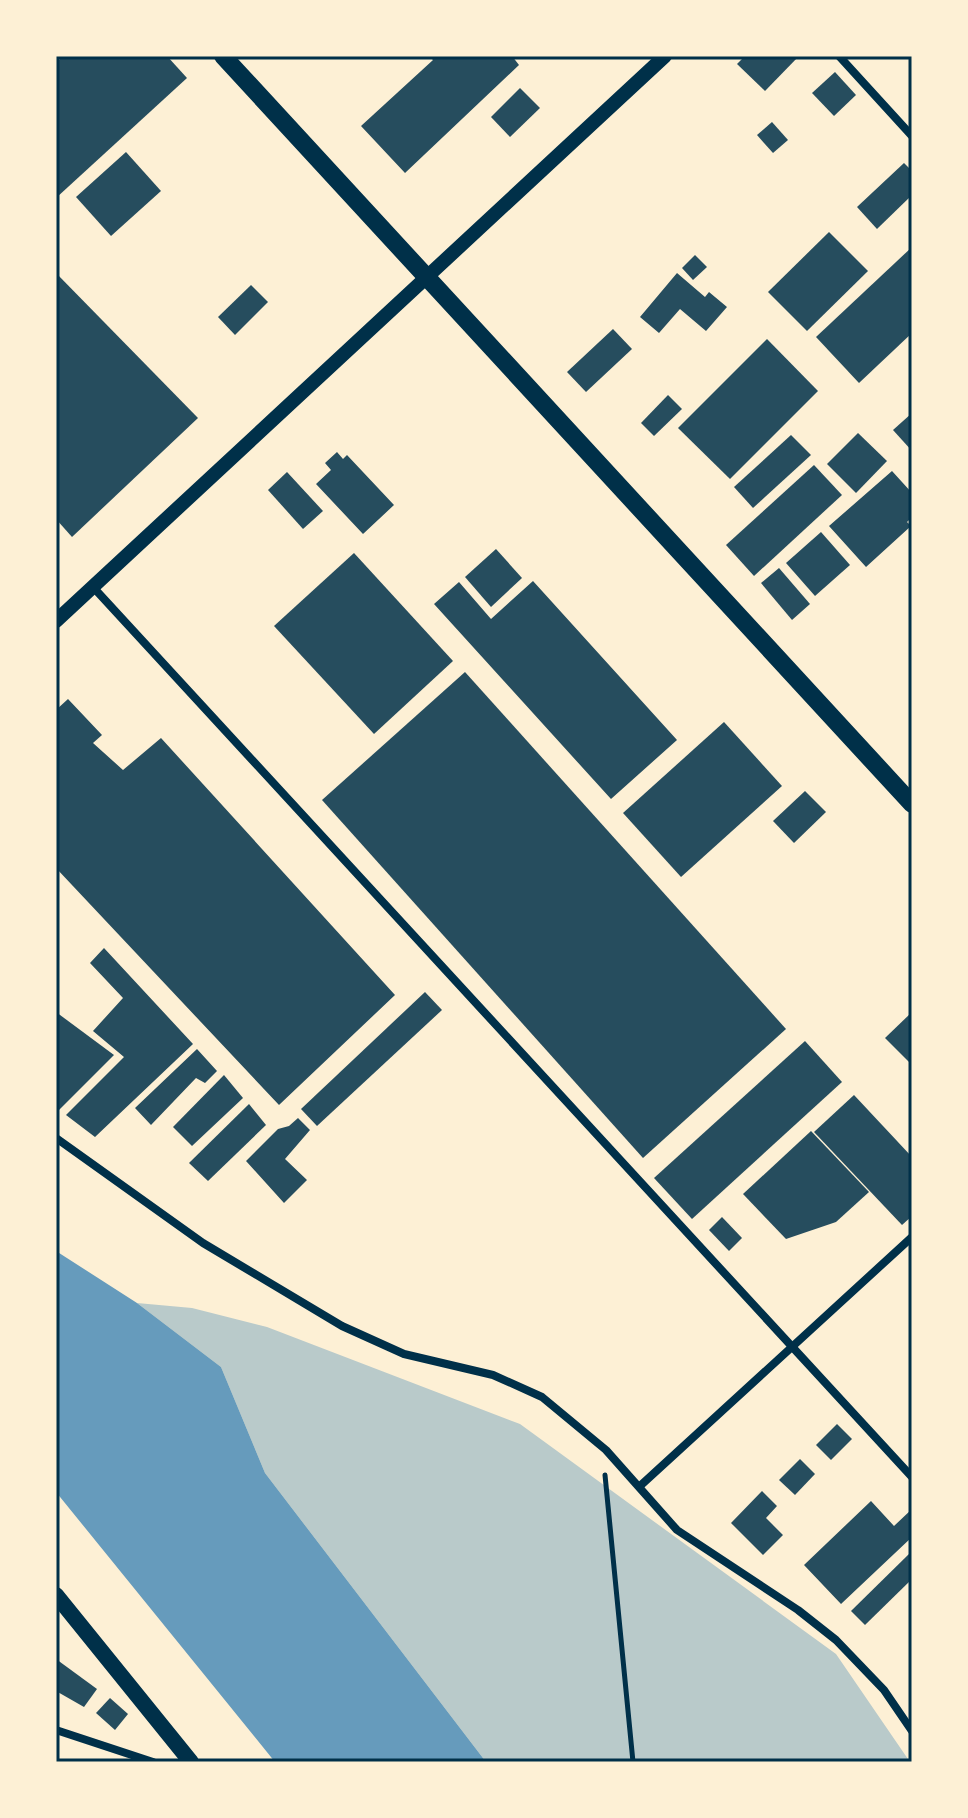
<svg xmlns="http://www.w3.org/2000/svg" width="968" height="1818" viewBox="0 0 968 1818" font-family="'DejaVu Sans',sans-serif">
<style>
.green{fill:#b9caca}
.water{fill:#669bbc}
.building{fill:#264d5e}
.lines{fill:none;stroke-linecap:round;stroke-linejoin:round}
.path{stroke:#003049;stroke-width:5}
.minor{stroke:#003049;stroke-width:8}
.tertiary{stroke:#003049;stroke-width:14}
.secondary{stroke:#003049;stroke-width:16}
.trunk{stroke:#003049;stroke-width:18}
.neatline{fill:none;stroke:#003049;stroke-width:3}
</style>
<rect width="100%" height="100%" fill="#fdf0d5"/>
<polygon class="green" points="137,1303 192,1308 267,1327 520,1424 836,1654 910,1762 486,1762 265,1473 221,1367"/>
<polygon class="water" points="56,1251 137,1303 221,1367 265,1473 486,1762 275,1762 56,1492"/>
<g class="building">
<polygon points="63,56 167,56 187,78 56,198 56,63"/>
<polygon points="429,56 512,56 519,65 405,173 361,126 433,60"/>
<polygon points="745,56 799,56 765,91 737,64"/>
<polygon points="835,72 856,95 834,116 812,93"/>
<polygon points="520,88 540,108 510,137 491,117"/>
<polygon points="772,122 788,140 773,153 757,135"/>
<polygon points="126,152 161,191 111,236 76,197"/>
<polygon points="904,163 912,171 912,195 877,229 857,207"/>
<polygon points="829,232 868,271 807,331 768,292"/>
<polygon points="912,247 912,333 859,383 816,337"/>
<polygon points="695,255 707,267 693,280 682,268"/>
<polygon points="56,273 198,418 72,537 56,519"/>
<polygon points="677,273 705,297 709,292 727,307 706,331 680,309 659,333 640,317"/>
<polygon points="251,285 268,302 235,335 218,317"/>
<polygon points="613,329 632,349 586,392 567,372"/>
<polygon points="767,339 818,391 730,479 678,428"/>
<polygon points="668,395 682,409 654,436 641,423"/>
<polygon points="912,413 912,451 893,430"/>
<polygon points="858,433 887,461 856,493 827,464"/>
<polygon points="791,435 811,455 753,508 734,487"/>
<polygon points="337,452 343,459 347,455 394,505 363,534 316,484 331,470 325,463"/>
<polygon points="814,465 842,495 754,576 726,545"/>
<polygon points="892,471 912,493 912,517 907,522 911,526 866,567 829,526"/>
<polygon points="287,472 323,511 303,529 268,490"/>
<polygon points="821,532 850,565 815,596 786,563"/>
<polygon points="496,549 522,578 491,607 465,577"/>
<polygon points="354,553 453,661 374,734 274,626"/>
<polygon points="779,568 810,604 792,620 761,583"/>
<polygon points="533,581 677,740 611,799 434,604 459,582 491,619"/>
<polygon points="465,672 786,1029 643,1158 322,800"/>
<polygon points="68,699 102,735 93,743 123,770 161,738 395,995 279,1105 56,868 56,710"/>
<polygon points="724,722 782,786 681,877 623,813"/>
<polygon points="805,791 826,812 794,843 773,821"/>
<polygon points="104,948 193,1044 95,1137 66,1115 124,1057 93,1031 123,998 90,963"/>
<polygon points="425,992 442,1010 317,1126 301,1109"/>
<polygon points="56,1012 114,1055 56,1113"/>
<polygon points="912,1012 912,1065 885,1038"/>
<polygon points="805,1041 842,1082 692,1219 654,1178"/>
<polygon points="197,1049 217,1071 205,1083 196,1078 151,1125 135,1108"/>
<polygon points="224,1075 243,1098 192,1146 173,1127"/>
<polygon points="854,1095 912,1157 912,1216 902,1225 814,1132"/>
<polygon points="249,1104 266,1125 208,1181 189,1163"/>
<polygon points="298,1118 310,1130 285,1159 307,1180 284,1203 246,1161 278,1129 289,1126"/>
<polygon points="811,1131 869,1192 836,1222 786,1239 743,1194"/>
<polygon points="722,1217 742,1238 729,1251 709,1230"/>
<polygon points="837,1424 852,1439 831,1460 816,1445"/>
<polygon points="800,1459 815,1474 795,1495 779,1480"/>
<polygon points="762,1491 777,1506 766,1518 783,1535 763,1555 731,1523"/>
<polygon points="871,1501 894,1526 912,1509 912,1537 841,1604 804,1565"/>
<polygon points="910,1553 912,1579 865,1625 851,1611"/>
<polygon points="56,1659 97,1689 84,1707 56,1691"/>
<polygon points="110,1698 128,1714 115,1730 96,1713"/>
</g>
<g class="lines">
<polyline class="path" points="605,1475 633,1762"/>
<g class="minor">
<polyline points="839,56 912,136"/>
<polyline points="93,587 912,1477"/>
<polyline points="56,1138 203,1243 342,1326 404,1354 493,1375 542,1397 606,1450 677,1530 798,1610 836,1640 884,1690 912,1731"/>
<polyline points="640,1486 912,1237"/>
<polyline points="56,1730 153,1762"/>
</g>
<polyline class="tertiary" points="56,621 665,56"/>
<polyline class="secondary" points="56,1595 191,1762"/>
<polyline class="trunk" points="223,56 912,804"/>
</g>
<rect width="968" height="1818" fill="none" stroke="#fdf0d5" stroke-width="116"/>
<rect x="58" y="58" width="852" height="1702" class="neatline"/>
</svg>
